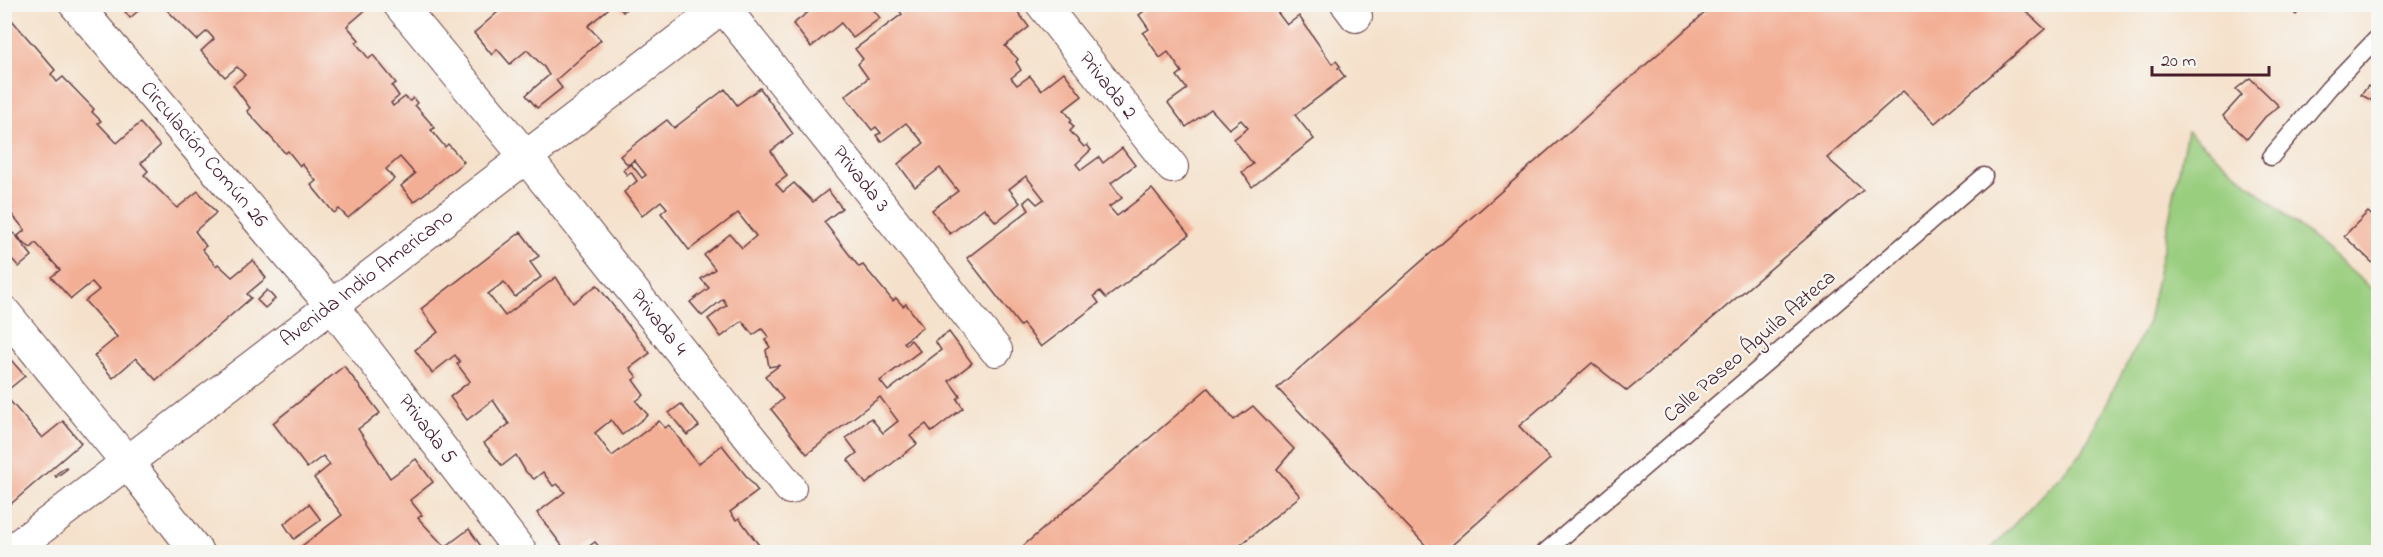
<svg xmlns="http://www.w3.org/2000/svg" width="2383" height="557" viewBox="0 0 2383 557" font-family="'Indie Flower',sans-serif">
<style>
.green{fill:#9ace7f;stroke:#727655;stroke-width:1.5}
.building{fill:#f3af95}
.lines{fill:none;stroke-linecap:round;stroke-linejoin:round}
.service-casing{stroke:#643c43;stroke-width:19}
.minor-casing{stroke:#643c43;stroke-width:34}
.service{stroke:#fff;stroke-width:16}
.minor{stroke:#fff;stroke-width:32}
.labels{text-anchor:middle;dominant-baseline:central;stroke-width:4.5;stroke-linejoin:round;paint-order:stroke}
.street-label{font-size:21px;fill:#4a1f2b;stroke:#f6f6f2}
</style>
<rect width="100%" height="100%" fill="#f6f6f2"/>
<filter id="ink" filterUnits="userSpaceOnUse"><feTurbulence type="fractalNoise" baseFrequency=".0167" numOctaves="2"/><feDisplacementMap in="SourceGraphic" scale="12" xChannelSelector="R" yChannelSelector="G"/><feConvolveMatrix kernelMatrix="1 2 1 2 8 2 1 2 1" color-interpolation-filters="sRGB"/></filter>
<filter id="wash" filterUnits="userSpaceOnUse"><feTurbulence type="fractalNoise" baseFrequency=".008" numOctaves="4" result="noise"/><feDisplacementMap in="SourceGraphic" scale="24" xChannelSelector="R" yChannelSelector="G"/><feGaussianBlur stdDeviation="1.35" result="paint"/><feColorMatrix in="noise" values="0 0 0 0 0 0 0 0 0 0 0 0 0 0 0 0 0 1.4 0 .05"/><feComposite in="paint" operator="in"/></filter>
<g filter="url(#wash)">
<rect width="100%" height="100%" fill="#f5e1cb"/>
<polygon class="green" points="2187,131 2378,294 2378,552 1988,552 2082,452 2148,322"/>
<g id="blocks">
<g class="building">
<polygon points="5,4 14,4 5,12 55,70 51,74 57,82 63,77 94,109 92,112 101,121 98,123 117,143 140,123 160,146 141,163 148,171 144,175 177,208 198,191 216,213 195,231 206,246 202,249 216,266 218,264 232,277 253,260 266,278 247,294 251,298 156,380 136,358 113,378 94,356 117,337 85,301 99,290 92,282 71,299 51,277 60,270 36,243 31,248 22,242 18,236 25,230 9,211 12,209 7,204 4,206"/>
<polygon points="119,4 146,4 130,18"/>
<polygon points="328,4 367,4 369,7 347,26 359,40 356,43 369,59 373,55 396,83 392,86 399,96 391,103 393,106 405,97 410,101 413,98 417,103 415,105 435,128 431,130 445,147 448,144 464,162 414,202 401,186 415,174 400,157 386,169 394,179 348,218 339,209 334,213 311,185 316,181 302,164 300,166 288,151 285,153 247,111 250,108 233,85 245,75 237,67 225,77 201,51 214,39 207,31 197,40 163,6 322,5 324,8"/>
<polygon points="507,4 603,4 608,9 588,26 601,40 556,80 562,88 537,108 526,95 549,75 544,67 527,50 510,64 497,49 492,55 474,33"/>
<polygon points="617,4 627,4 629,6 623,12"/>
<polygon points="819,4 869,4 880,18 853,38 841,23 811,47 793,24"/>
<polygon points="894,4 1012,4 1029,27 1005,46 1018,59 1016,62 1021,70 1011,78 1017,85 1030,76 1041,90 1064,72 1082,96 1064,110 1072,120 1070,122 1074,127 1070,131 1084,147 1087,145 1091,150 1076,164 1081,170 1099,157 1103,163 1122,148 1135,165 1111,183 1122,198 1109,207 1117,216 1152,189 1189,235 1106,298 1100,291 1094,296 1099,303 1041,347 1023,324 1020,326 967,258 1029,210 1024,202 1030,197 1037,204 1044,199 1026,176 1009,189 1020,203 996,222 984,208 950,234 932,210 958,191 940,168 915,187 898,164 924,143 906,123 881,142 876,135 881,133 876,127 872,130 845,96 868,78 858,64 863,59 855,49 902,14"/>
<polygon points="1144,4 1280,4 1274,8 1287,25 1299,16 1332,64 1336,61 1340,66 1338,68 1345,77 1295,115 1314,139 1252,187 1242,172 1253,164 1234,139 1248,128 1241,120 1229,129 1211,109 1186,127 1168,103 1187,89 1177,76 1182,72 1168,52 1160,58 1143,33 1149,29 1139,15 1147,9"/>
<polygon points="1715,4 2018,4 2045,29 1935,123 1903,91 1827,158 1863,190 1627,391 1592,363 1519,426 1550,459 1444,552 1432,552 1277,388"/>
<polygon points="2285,4 2306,4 2296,15"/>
<polygon points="2250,78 2279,106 2265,117 2247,139 2223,116 2242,95 2236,89"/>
<polygon points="2368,86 2378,94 2373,101 2361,95"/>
<polygon points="760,88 793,134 771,151 787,176 776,184 783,192 794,183 813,202 828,190 842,208 824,222 859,267 863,265 893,301 896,298 903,306 906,304 923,327 904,342 906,345 911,340 920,351 880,381 888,391 941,350 935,341 949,332 972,363 949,381 960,396 957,399 963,408 932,432 926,424 910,436 917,444 866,484 848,460 857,453 846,438 871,418 883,433 898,421 880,397 807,454 771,409 783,399 765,376 780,365 769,367 766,350 770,347 765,340 769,337 762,329 753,335 742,321 721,337 708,319 727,305 723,299 702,316 690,302 709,288 701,279 715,269 704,255 730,234 742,248 756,236 738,213 689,250 661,213 667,208 661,201 642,216 624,192 637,181 631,172 627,175 623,170 631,164 642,178 646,175 634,160 628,165 620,156 643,138 667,120 674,128 725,89 737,105"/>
<polygon points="2368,212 2376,219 2378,216 2378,263 2376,266 2344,236"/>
<polygon points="521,232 539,256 530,262 541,277 515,297 504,282 488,294 505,316 556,277 573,303 597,285 650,353 630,368 637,377 633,380 644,395 636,401 648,415 622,435 611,420 595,433 612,456 659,421 665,428 669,425 698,464 722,445 758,491 730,512 736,520 739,518 761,548 759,549 762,552 599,552 602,550 595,542 581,552 567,552 537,513 565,492 557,484 553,486 543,472 534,479 526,472 516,455 502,466 484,443 509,424 493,400 467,420 450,397 470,381 457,364 460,362 455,355 432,373 415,350 438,332 421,309"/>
<polygon points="14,233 32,256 19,267 4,250 4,241"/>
<polygon points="267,290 275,299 265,308 257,300"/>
<polygon points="4,352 25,376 4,393"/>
<polygon points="344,366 380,413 358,429 390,478 416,459 433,482 410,500 422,515 418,518 445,547 469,529 485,552 294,552 342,515 314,478 330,465 323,456 307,468 273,423"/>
<polygon points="1208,388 1234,420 1253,406 1294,449 1277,469 1300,496 1232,552 1016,552"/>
<polygon points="4,394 42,438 63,421 81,443 12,503 4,494"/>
<polygon points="681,404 699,426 687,435 669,413"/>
<polygon points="66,467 67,469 56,477 55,475"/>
<polygon points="309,504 321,520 294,539 284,524"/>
</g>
</g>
</g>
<g filter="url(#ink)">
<use href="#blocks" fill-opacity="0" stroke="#643c43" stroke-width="1.5"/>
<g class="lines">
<defs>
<g id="service">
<polyline points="2271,157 2329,88 2378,37"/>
<polyline points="1545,552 1984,176"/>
</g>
<g id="minor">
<path id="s1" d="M75,4L332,306L521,552"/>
<path id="s2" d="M399,4L526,157L790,488"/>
<path id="s3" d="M721,4L996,350"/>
<path id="s4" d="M1042,4L1172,167"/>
<polyline points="1347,4 1356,16"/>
<polyline points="4,312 127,462 197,552"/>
<path id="s5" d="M10,552L726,4"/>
</g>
</defs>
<use href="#service" class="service-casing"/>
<use href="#minor" class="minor-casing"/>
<use href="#service" class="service"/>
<use href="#minor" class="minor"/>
</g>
</g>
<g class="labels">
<g class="street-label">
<text stroke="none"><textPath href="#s4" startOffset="105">Privada 2</textPath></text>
<text stroke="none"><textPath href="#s1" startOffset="198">Circulación Común 26</textPath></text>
<text stroke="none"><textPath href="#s3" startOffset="224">Privada 3</textPath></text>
<text stroke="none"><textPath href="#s5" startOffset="450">Avenida Indio Americano</textPath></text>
<text stroke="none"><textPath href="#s2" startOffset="411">Privada 4</textPath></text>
<text transform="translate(1750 347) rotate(-41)">Calle Paseo Águila Azteca</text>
<text stroke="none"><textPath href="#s1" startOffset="552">Privada 5</textPath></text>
</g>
</g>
<rect width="2383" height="557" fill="none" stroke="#f6f6f2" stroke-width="24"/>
<path d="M2152 66v9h117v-9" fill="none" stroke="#4a1f2b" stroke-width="3"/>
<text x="2161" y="66" font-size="18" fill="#4a1f2b" stroke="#f6f6f2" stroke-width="4.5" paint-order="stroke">20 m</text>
</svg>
